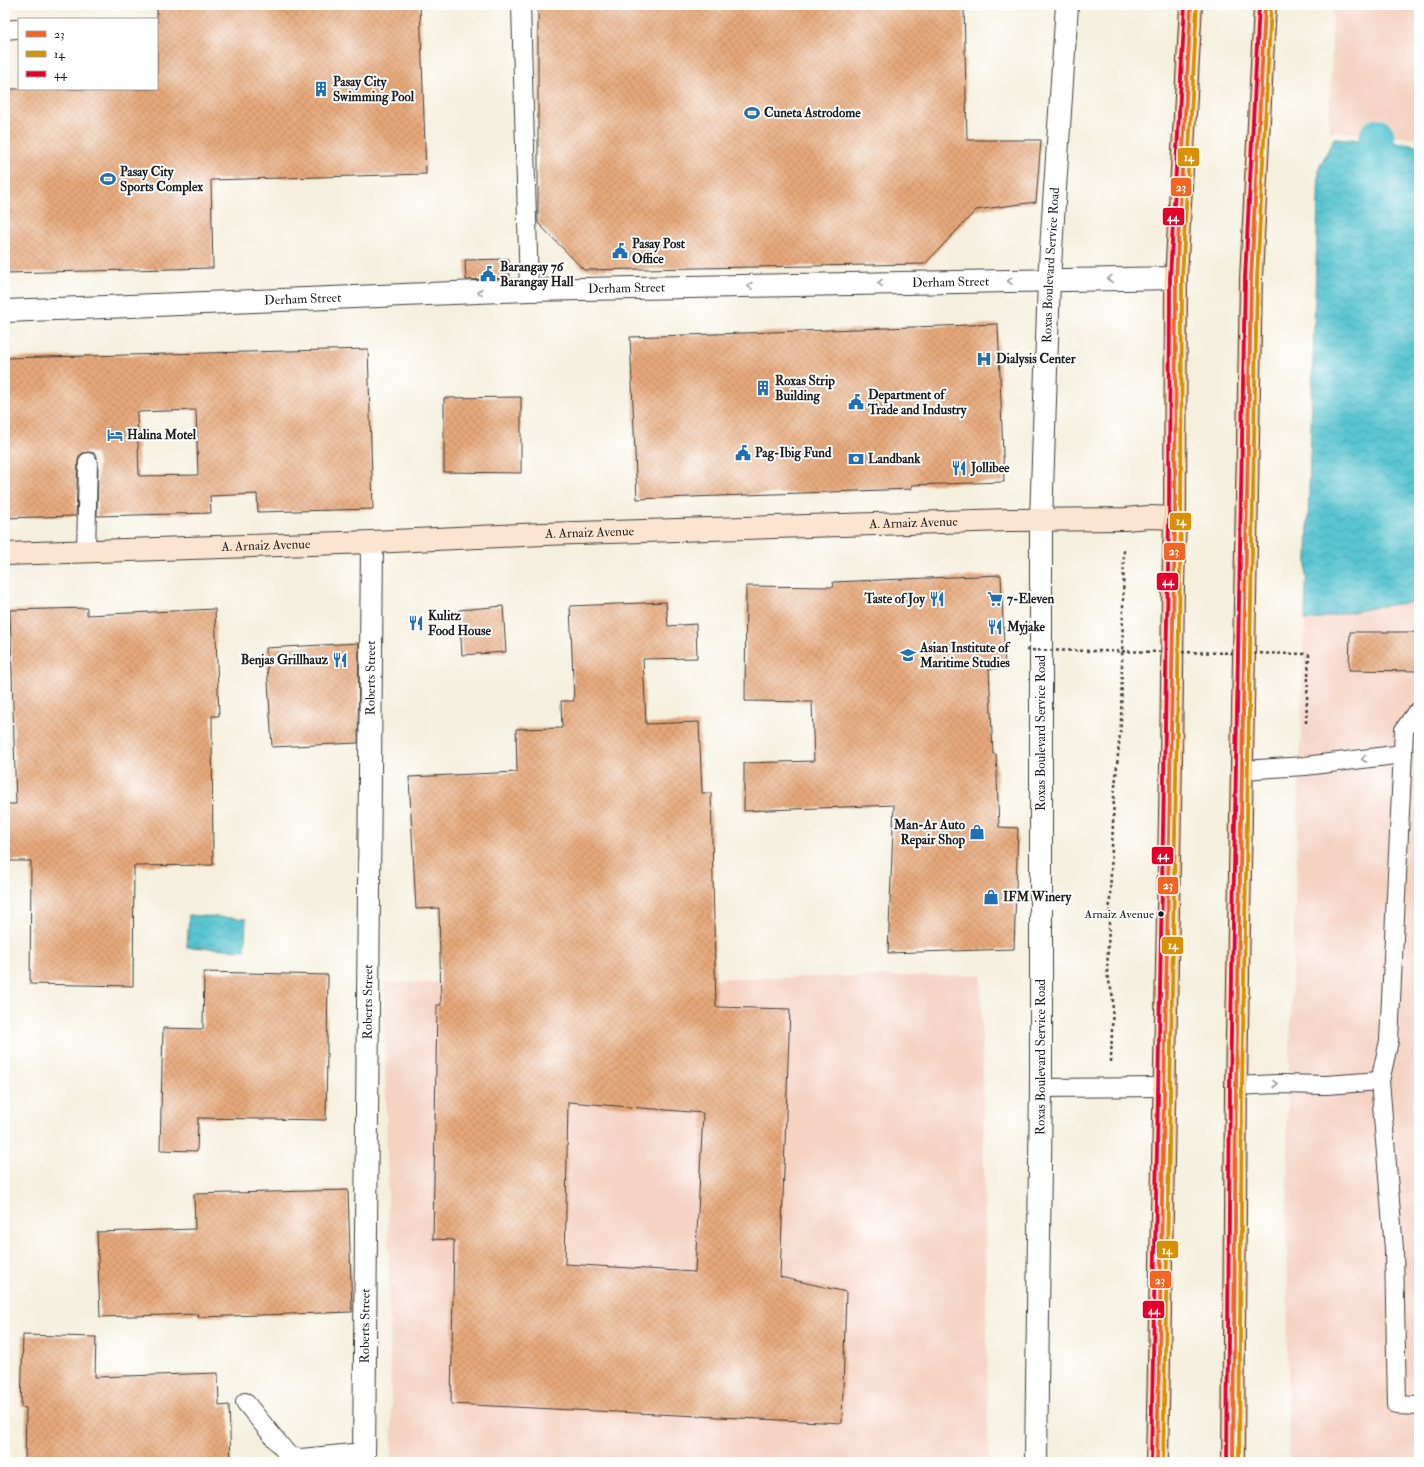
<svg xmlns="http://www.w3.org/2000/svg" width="1424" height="1467" viewBox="0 0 1424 1467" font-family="'IM FELL Double Pica',serif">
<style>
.built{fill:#f5d2c2}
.water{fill:url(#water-waves);stroke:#3a7076}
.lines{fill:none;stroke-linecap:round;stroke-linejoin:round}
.canal{stroke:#58c4d0;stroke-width:35}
.building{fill:url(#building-cross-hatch);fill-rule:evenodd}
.service-casing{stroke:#3d3c39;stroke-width:20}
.minor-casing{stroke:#3d3c39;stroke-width:24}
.secondary-casing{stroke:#3d3c39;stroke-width:24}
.trunk-casing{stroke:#3d3c39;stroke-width:24}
.path{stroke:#3d3c39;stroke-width:2.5;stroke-dasharray:3 3;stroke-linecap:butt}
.service{stroke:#fff;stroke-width:18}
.minor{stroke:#fff;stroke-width:22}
.secondary{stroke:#fce5d0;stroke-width:22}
.trunk{stroke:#f8bd89;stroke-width:22}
.path-bridge{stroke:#3d3c39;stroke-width:2.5;stroke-dasharray:3 3;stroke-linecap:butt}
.bus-1-casing{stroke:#fff;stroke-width:7}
.bus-2-casing{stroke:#fff;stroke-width:7}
.bus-3-casing{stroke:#fff;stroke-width:7}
.bus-1{stroke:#f26522;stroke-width:4}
.bus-2{stroke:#d69104;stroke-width:4}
.bus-3{stroke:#e4002b;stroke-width:4}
.oneway{stroke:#999}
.bus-dot{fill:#1c1c1c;stroke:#fff;stroke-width:1.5}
.labels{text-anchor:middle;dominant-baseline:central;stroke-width:4;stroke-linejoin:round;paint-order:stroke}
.bus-label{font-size:12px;fill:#1c1c1c;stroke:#fff;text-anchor:end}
.poi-label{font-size:13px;font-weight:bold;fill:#1c1c1c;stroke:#fff;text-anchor:start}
.street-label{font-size:13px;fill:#1c1c1c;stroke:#fff}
.line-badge{stroke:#fff;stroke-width:1.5}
.badge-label{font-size:11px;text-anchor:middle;font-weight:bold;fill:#fff}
</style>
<defs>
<pattern id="water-waves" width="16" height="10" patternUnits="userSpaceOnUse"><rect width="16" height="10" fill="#58c4d0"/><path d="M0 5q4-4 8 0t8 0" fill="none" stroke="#4ca8b2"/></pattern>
<pattern id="building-cross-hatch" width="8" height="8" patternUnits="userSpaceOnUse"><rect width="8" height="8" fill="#e6a87a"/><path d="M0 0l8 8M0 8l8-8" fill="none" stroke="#c59069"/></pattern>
</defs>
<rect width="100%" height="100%" fill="#fff"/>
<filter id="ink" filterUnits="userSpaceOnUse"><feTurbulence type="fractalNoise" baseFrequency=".025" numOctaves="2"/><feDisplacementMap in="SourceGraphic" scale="8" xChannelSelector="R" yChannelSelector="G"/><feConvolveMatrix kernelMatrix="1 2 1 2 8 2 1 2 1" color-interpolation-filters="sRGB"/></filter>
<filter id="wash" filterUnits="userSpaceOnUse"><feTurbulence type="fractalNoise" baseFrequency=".012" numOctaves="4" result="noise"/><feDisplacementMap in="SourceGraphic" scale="16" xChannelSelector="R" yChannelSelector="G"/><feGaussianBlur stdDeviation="0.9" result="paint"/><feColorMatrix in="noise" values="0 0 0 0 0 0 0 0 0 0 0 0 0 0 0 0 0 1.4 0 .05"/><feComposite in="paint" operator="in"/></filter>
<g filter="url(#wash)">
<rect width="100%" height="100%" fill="#f5f0de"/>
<g class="built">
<polygon points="1333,5 1419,5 1419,138 1329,131"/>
<polygon points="1419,601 1419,1462 1288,1462 1287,1124 1305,621 1382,606"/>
<polygon points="981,975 989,1462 392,1462 384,983"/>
</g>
<g class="water">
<polygon points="1334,138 1405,143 1419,146 1419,601 1382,606 1305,621 1319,168"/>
<polygon points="189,915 246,919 245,950 187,947"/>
</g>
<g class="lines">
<polyline class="canal" points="1376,188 1377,136"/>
</g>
<g id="blocks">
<g class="building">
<polygon points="157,5 420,5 426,174 211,180 213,268 5,273 5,89 157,89"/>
<polygon points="538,5 964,5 967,140 1041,140 1036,202 976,210 925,264 584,270 538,223"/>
<polygon points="509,259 510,278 466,280 465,260"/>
<polygon points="998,324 1004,482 911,485 912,489 637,499 630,337"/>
<path d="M368,349L373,509L258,512L257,494L210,496L211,513L97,516L98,462L97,457L94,453L88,452L83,453L79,456L78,461L76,516L5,518V358ZM196,410L198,475L139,476L137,412Z"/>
<polygon points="521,397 521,473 444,472 444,398"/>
<polygon points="1001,575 1005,668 989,669 993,754 996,754 999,827 1018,828 1014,949 888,953 894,805 744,811 744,763 814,761 812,702 745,701 746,586 834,587 833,582"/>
<path d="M666,602L668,626L696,624L697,658L643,659L646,724L699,722L702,793H711L716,1007L790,1009L780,1277L846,1292L842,1423L451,1404L454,1240L433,1239L437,1005H441L439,908L416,909L409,777L517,772L516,729L562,728L561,701H574L570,606ZM568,1102L703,1113L695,1272L565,1264Z"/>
<polygon points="503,606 506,652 462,655 459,610"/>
<polygon points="87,608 87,615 215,609 219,716 212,716 213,865 134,866 133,986 30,984 31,861 5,861 5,804 16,804 10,610"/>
<polygon points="1350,632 1419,632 1419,671 1349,670"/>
<polygon points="359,643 358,743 272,747 266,648"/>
<polygon points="204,972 328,975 326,1120 198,1118 197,1151 160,1150 163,1028 203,1029"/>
<polygon points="348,1190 352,1312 198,1317 198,1314 100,1317 97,1232 195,1229 194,1194"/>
<polygon points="23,1335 96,1337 95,1377 218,1373 219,1406 229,1405 231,1462 25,1462 26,1408 21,1407"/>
</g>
</g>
</g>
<g filter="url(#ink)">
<use href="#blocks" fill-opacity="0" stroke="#3d3c39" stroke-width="1"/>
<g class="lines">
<defs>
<g id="service">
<polyline points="521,5 529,290"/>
<polyline points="5,30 16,29"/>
<polyline points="86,553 88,462"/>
<polyline points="1419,711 1415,714 1404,730 1389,1041 1380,1081 1394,1249 1397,1405 1419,1406"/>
<polyline points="1243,770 1305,766 1403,754"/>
<polyline points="1236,1086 1278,1084 1326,1085 1380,1081"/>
<polyline points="1041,1088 1165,1087"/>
<polyline points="245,1402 289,1456 301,1458 364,1452"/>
</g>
<g id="minor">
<path id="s1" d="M5,311L529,290L1176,278"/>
<path id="s2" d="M364,1462L372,542"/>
<path id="s3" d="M1036,1462L1041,1088V520L1049,280L1067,5"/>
</g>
<g id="secondary">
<path id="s4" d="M5,554L372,542L543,534L1009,520L1125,519L1149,517L1175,518"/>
</g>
<g id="trunk">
<polyline points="1157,1462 1171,763 1173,587 1175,518 1176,278 1191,5"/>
<polyline points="1233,1462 1236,1086 1251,278 1265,5"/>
</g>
</defs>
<use href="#service" class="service-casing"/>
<use href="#minor" class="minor-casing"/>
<use href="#secondary" class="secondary-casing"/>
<use href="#trunk" class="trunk-casing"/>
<g class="path">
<polyline points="1306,723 1309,654"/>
<polyline points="1111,1062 1113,997 1107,974 1114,797 1121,723 1124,548"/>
</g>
<use href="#service" class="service"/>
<use href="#minor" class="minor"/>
<use href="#secondary" class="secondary"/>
<use href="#trunk" class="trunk"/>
<polyline class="path-bridge" points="1026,650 1309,654"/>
<defs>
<g id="bus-1">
<polyline points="1157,1462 1175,518 1176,278 1191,5"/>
<polyline points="1233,1462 1236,1086 1251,278 1265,5"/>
</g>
<g id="bus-2">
<polyline points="1163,1462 1181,518 1182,278 1197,5"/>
<polyline points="1239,1462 1242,1086 1257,278 1271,5"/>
</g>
<g id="bus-3">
<polyline points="1151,1462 1169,518 1170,278 1185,5"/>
<polyline points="1227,1462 1230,1086 1245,278 1259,5"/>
</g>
</defs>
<use href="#bus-1" class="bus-1-casing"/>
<use href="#bus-2" class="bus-2-casing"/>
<use href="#bus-3" class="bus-3-casing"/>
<use href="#bus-1" class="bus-1"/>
<use href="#bus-2" class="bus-2"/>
<use href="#bus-3" class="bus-3"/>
</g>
<defs><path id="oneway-chevron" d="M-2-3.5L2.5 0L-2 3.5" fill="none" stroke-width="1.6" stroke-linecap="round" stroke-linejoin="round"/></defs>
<g class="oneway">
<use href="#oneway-chevron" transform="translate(1110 279) rotate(179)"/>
<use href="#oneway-chevron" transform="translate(1010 281) rotate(179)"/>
<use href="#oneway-chevron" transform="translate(880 283) rotate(179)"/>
<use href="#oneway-chevron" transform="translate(750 286) rotate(179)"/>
<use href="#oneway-chevron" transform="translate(480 292) rotate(178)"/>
<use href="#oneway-chevron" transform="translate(1364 759) rotate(173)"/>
<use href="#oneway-chevron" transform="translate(1275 1084) rotate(-1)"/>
</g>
</g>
<defs>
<symbol id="building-bare" viewBox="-9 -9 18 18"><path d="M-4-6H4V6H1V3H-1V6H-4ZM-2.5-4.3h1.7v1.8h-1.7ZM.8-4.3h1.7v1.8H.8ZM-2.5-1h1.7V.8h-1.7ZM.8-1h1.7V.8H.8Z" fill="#1f6fb2" stroke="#fff" stroke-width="2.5" paint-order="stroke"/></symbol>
<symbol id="stadium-bare" viewBox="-9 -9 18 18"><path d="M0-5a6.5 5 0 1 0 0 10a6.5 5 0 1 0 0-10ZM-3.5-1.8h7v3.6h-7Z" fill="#1f6fb2" stroke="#fff" stroke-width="2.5" paint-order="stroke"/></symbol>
<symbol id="civic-bare" viewBox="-9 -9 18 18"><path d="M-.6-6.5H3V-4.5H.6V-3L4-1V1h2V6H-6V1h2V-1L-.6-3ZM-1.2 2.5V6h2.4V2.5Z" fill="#1f6fb2" stroke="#fff" stroke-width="2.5" paint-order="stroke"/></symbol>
<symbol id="hospital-bare" viewBox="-9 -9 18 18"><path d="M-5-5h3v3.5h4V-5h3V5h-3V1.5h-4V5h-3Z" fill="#1f6fb2" stroke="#fff" stroke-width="2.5" paint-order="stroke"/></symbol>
<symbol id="hotel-bare" viewBox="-9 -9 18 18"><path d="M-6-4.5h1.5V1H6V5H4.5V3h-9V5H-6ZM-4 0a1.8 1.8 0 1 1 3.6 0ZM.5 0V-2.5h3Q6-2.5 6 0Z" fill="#1f6fb2" stroke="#fff" stroke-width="2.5" paint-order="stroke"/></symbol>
<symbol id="bank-bare" viewBox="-9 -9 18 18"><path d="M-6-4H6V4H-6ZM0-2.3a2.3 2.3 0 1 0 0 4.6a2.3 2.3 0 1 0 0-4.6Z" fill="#1f6fb2" stroke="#fff" stroke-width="2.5" paint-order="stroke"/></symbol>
<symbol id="restaurant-bare" viewBox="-9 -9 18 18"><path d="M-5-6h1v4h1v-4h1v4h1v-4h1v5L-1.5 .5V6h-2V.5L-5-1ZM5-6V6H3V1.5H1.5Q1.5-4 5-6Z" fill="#1f6fb2" stroke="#fff" stroke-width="2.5" paint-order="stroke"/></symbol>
<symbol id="supermarket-bare" viewBox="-9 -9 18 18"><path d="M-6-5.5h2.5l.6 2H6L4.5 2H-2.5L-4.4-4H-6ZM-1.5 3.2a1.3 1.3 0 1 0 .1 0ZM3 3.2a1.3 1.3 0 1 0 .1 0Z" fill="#1f6fb2" stroke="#fff" stroke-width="2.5" paint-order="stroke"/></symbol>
<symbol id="university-bare" viewBox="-9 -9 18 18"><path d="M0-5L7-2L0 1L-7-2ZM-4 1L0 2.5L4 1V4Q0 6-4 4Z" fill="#1f6fb2" stroke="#fff" stroke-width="2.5" paint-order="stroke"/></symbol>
<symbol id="shop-bare" viewBox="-9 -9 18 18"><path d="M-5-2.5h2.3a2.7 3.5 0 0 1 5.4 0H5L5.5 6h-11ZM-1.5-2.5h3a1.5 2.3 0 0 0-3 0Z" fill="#1f6fb2" stroke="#fff" stroke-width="2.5" paint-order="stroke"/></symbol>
</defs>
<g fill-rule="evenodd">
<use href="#building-bare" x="310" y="78" width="22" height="22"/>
<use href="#stadium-bare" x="741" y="102" width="22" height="22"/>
<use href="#stadium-bare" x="97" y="168" width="22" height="22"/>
<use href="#civic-bare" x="609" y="240" width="22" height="22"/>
<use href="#civic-bare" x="477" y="263" width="22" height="22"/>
<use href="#hospital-bare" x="973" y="348" width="22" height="22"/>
<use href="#building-bare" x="752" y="377" width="22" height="22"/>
<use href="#civic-bare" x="845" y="391" width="22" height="22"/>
<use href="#hotel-bare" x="104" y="424" width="22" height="22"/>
<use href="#civic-bare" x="732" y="442" width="22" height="22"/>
<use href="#bank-bare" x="845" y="448" width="22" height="22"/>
<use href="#restaurant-bare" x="948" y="457" width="22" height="22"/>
<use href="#restaurant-bare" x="926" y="588" width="22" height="22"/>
<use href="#supermarket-bare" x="984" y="588" width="22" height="22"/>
<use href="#restaurant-bare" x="405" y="612" width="22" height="22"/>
<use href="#restaurant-bare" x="984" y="616" width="22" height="22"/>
<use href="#university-bare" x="897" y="644" width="22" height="22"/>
<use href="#restaurant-bare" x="329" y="649" width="22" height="22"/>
<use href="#shop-bare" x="966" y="821" width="22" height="22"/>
<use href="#shop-bare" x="980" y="886" width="22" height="22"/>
</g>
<circle class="bus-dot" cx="1161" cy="914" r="3.5"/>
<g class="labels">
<g class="bus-label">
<text x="1154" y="914">Arnaiz Avenue</text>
</g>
<g class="poi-label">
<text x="333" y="82">Pasay City<tspan x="333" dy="15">Swimming Pool</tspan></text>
<text x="764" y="113">Cuneta Astrodome</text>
<text x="120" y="172">Pasay City<tspan x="120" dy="15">Sports Complex</tspan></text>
<text x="632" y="244">Pasay Post<tspan x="632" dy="15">Office</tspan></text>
<text x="500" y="267">Barangay 76<tspan x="500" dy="15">Barangay Hall</tspan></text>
<text x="996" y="359">Dialysis Center</text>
<text x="775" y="381">Roxas Strip<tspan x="775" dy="15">Building</tspan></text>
<text x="868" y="395">Department of<tspan x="868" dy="15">Trade and Industry</tspan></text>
<text x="127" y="435">Halina Motel</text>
<text x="755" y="453">Pag-Ibig Fund</text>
<text x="868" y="459">Landbank</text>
<text x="971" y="468">Jollibee</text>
<text x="925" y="599" text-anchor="end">Taste of Joy</text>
<text x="1007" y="599">7-Eleven</text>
<text x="428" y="616">Kulitz<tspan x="428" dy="15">Food House</tspan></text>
<text x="1007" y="627">Myjake</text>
<text x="920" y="648">Asian Institute of<tspan x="920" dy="15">Maritime Studies</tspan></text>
<text x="328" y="660" text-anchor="end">Benjas Grillhauz</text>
<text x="965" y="825" text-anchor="end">Man-Ar Auto<tspan x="965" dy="15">Repair Shop</tspan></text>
<text x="1003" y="897">IFM Winery</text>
</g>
<g class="street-label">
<text stroke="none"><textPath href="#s3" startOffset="1197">Roxas Boulevard Service Road</textPath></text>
<text stroke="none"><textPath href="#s1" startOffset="946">Derham Street</textPath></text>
<text stroke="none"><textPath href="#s1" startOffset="622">Derham Street</textPath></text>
<text stroke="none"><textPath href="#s1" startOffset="298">Derham Street</textPath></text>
<text stroke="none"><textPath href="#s4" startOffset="909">A. Arnaiz Avenue</textPath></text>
<text stroke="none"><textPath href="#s4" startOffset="585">A. Arnaiz Avenue</textPath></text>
<text stroke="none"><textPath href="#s4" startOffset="261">A. Arnaiz Avenue</textPath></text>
<text stroke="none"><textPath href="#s2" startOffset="784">Roberts Street</textPath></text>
<text transform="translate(1041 733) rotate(-90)">Roxas Boulevard Service Road</text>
<text stroke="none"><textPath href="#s2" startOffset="460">Roberts Street</textPath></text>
<text stroke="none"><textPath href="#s3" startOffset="405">Roxas Boulevard Service Road</textPath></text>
<text stroke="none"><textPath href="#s2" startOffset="136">Roberts Street</textPath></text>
</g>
</g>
<g class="line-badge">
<rect x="1177" y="147" width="23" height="20" rx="4" fill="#d69104"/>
<rect x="1170" y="177" width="22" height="20" rx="4" fill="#f26522"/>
<rect x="1162" y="207" width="23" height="19" rx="4" fill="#e4002b"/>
<rect x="1169" y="512" width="23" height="19" rx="4" fill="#d69104"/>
<rect x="1163" y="542" width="23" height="19" rx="4" fill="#f26522"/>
<rect x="1156" y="572" width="23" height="19" rx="4" fill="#e4002b"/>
<rect x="1151" y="846" width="23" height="19" rx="4" fill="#e4002b"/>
<rect x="1157" y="876" width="22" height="19" rx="4" fill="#f26522"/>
<rect x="1161" y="936" width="23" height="19" rx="4" fill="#d69104"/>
<rect x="1156" y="1240" width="23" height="19" rx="4" fill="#d69104"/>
<rect x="1149" y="1270" width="23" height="19" rx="4" fill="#f26522"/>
<rect x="1142" y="1300" width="23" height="19" rx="4" fill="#e4002b"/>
</g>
<g class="badge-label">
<text x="1189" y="161">14</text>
<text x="1181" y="191">23</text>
<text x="1173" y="221">44</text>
<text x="1181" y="525">14</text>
<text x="1174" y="555">23</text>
<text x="1168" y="585">44</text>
<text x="1163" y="859">44</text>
<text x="1168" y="889">23</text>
<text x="1173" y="949">14</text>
<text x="1167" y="1254">14</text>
<text x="1160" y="1284">23</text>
<text x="1154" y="1314">44</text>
</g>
<rect width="1424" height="1467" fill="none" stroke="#fff" stroke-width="20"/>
<rect x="18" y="18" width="140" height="72" fill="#ffffff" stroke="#a4a4a4"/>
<rect x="26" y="31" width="20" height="6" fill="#f26522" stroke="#a4a4a4"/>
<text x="54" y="38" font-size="12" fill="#1c1c1c">23</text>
<rect x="26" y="51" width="20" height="6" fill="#d69104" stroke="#a4a4a4"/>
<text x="54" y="58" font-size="12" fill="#1c1c1c">14</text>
<rect x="26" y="71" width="20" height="6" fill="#e4002b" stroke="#a4a4a4"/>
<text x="54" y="78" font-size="12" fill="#1c1c1c">44</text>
</svg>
